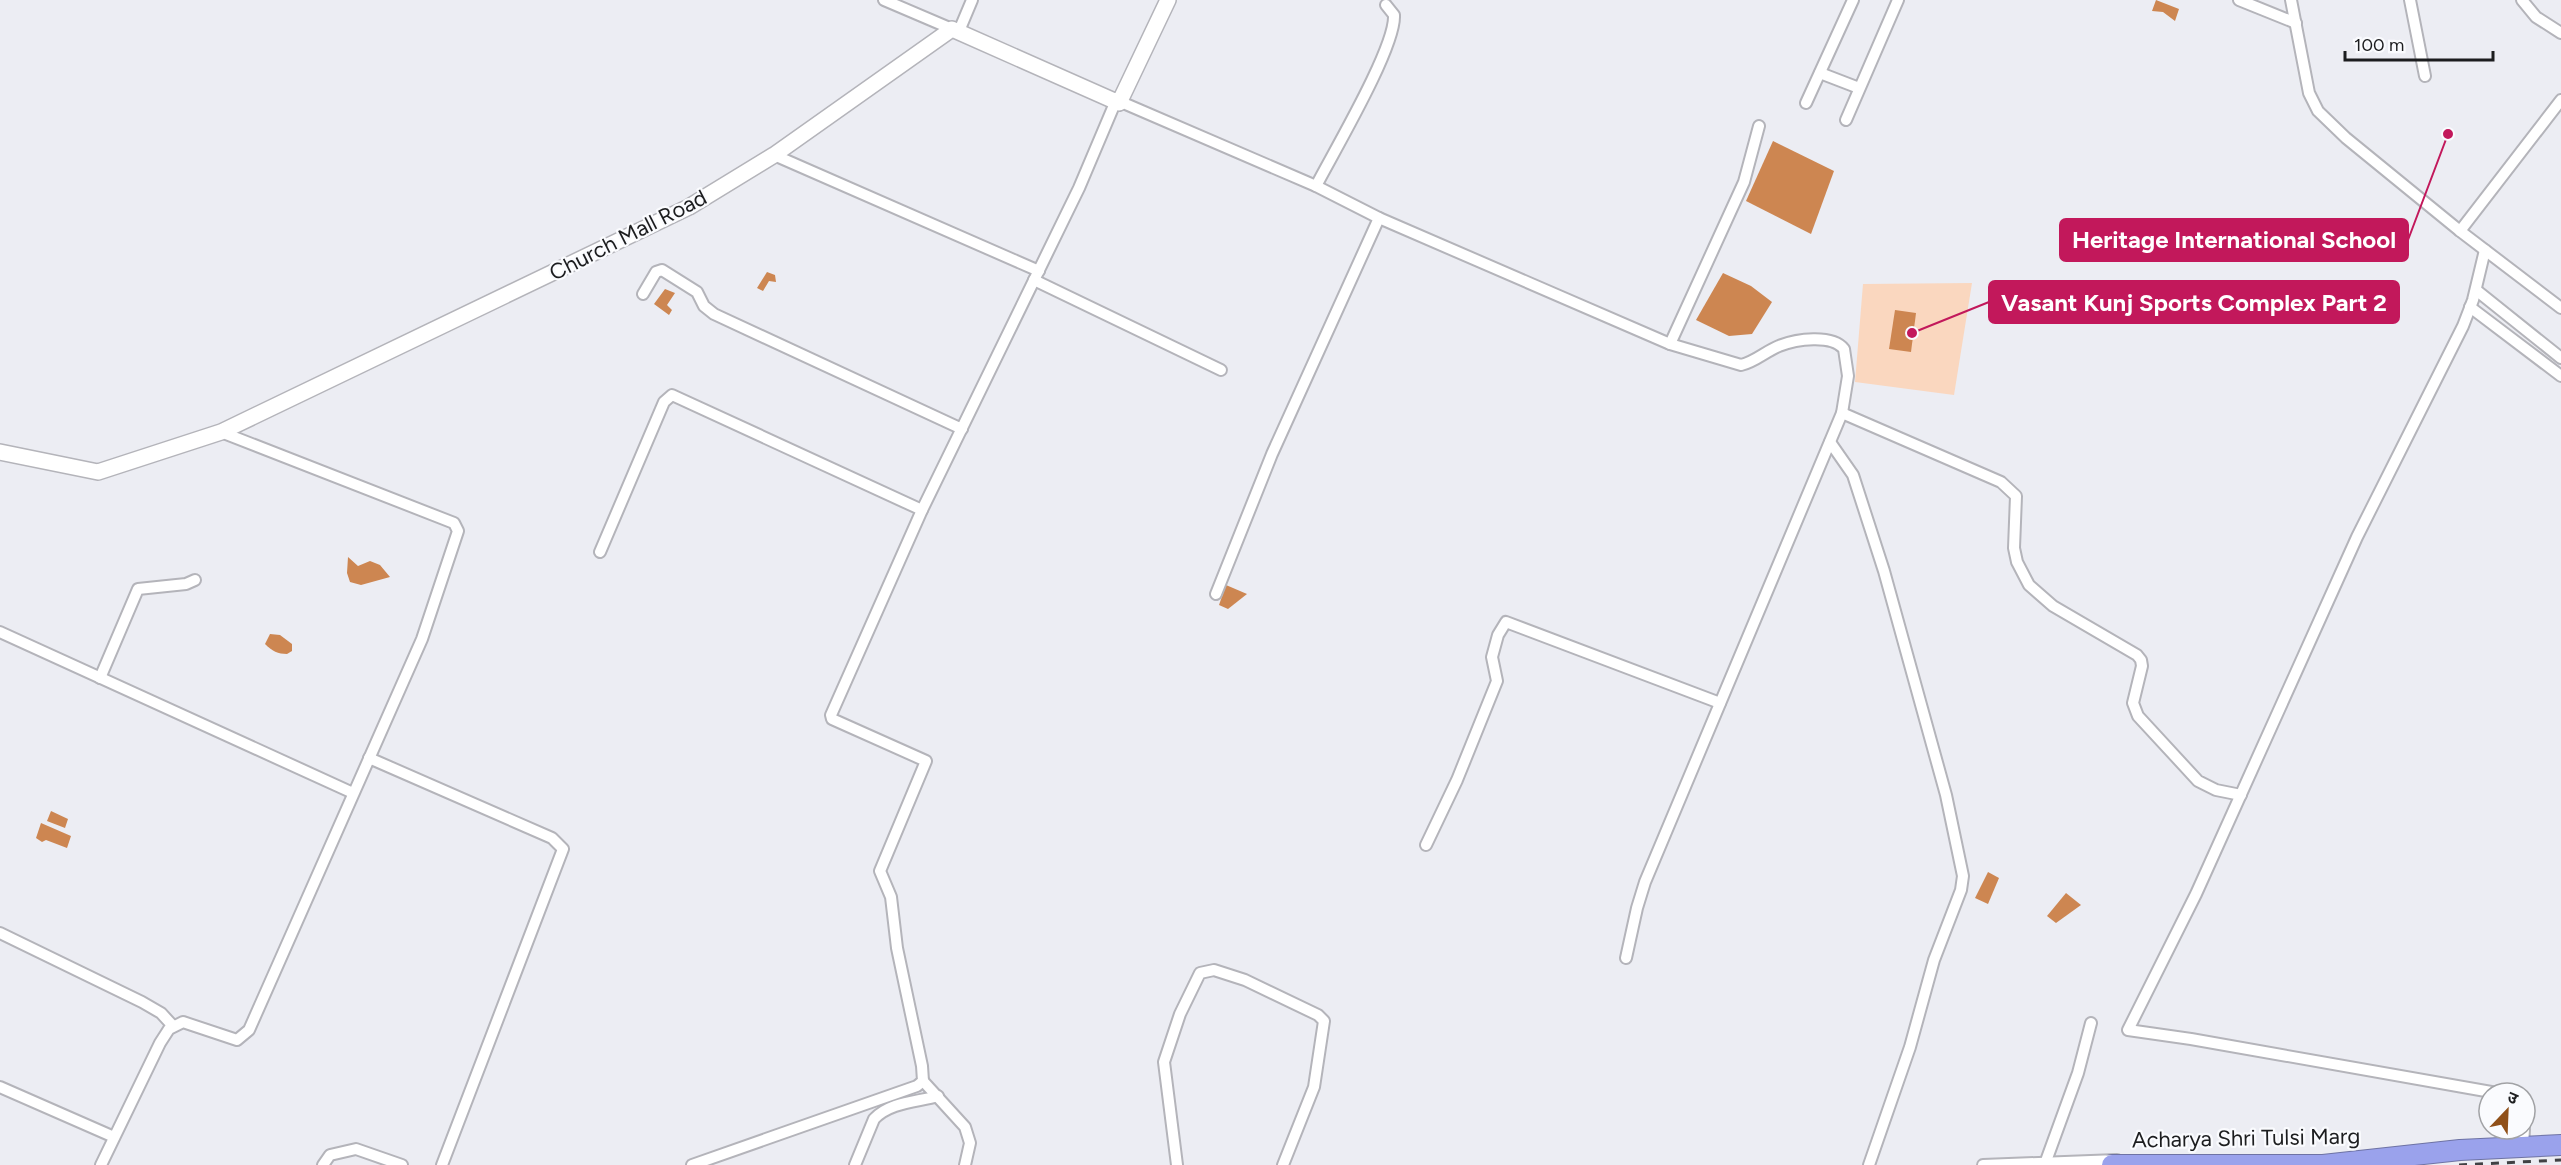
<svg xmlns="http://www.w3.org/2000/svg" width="2561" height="1165" viewBox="0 0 2561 1165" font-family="Figtree,'Noto Sans Devanagari',sans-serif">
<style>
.green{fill:#fad7bf}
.water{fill:#cd8651}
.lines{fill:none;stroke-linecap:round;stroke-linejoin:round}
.street-casing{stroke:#b4b4ba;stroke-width:14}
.secondary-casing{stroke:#b4b4ba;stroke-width:18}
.highway-casing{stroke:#6e73a4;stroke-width:22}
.street{stroke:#fff;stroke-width:10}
.secondary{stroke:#fff;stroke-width:15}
.highway{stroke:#9aa2ec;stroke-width:20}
.rail{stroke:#404144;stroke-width:3;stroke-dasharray:8 8;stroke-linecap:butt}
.labels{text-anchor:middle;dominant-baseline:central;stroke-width:4.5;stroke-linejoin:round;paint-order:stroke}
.street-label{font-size:22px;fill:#1c1d1f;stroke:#fafbfe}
.leader{fill:none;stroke:#c2185b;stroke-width:2}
.callout-dot{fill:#c2185b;stroke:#fafbfe;stroke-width:2}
.callout{fill:#c2185b;stroke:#c2185b;stroke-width:2}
.callout-label{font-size:24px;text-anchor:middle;font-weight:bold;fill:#fff}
</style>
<rect width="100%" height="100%" fill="#ecedf3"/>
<polygon class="green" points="1972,283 1954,395 1855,382 1863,284"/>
<g class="water">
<polygon points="2156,0 2179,9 2175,21 2163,12 2152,11"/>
<polygon points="1773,141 1834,171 1811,234 1746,201"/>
<polygon points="767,272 775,275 776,282 769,281 763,291 757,288"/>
<polygon points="1723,273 1751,286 1772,302 1752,334 1729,336 1696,320"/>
<polygon points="665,289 675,293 667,305 672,310 669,315 654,304"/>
<polygon points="1895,310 1916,313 1911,352 1889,349"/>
<polygon points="348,557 358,566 370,561 380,565 390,577 361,585 350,582 347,573"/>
<polygon points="1226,585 1247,594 1228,609 1219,605"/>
<path d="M270,634L280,635L292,644V651L287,654C278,654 272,651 265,644Z"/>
<polygon points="51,811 68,819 65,828 47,821"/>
<polygon points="41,823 71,836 67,848 46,840 42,842 36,838"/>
<polygon points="1988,872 1999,878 1988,904 1975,898"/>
<polygon points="2066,893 2081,905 2056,923 2047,916"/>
</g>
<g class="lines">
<defs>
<g id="street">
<polyline points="884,0 952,29"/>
<polyline points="2239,0 2296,23"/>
<polyline points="2291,0 2309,93 2318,111 2346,138 2460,231 2561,308"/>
<polyline points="2410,0 2425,76"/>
<polyline points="2522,0 2536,17 2561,33"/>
<polyline points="959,31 972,0"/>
<polyline points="1820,73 1859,88"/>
<path d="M1121,102L1316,186L1379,218L1670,344L1741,365C1755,362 1766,351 1779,346C1796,339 1832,334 1844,349L1848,376L1842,413L1645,882L1637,908L1626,958"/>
<polyline points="1806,103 1853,0"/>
<polyline points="1846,120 1898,0"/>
<polyline points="774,155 1039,271"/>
<path d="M1316,186C1333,153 1396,47 1394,15L1386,5"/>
<polyline points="2460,231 2561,100"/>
<polyline points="2485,250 2473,300 2463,326 2357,537 2196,894 2128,1030 2191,1039 2497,1093"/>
<polyline points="1034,280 1221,370"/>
<polyline points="2476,290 2561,358"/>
<polyline points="643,294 656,272 662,270 697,292 704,306 714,314 962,429"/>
<polyline points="2470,307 2561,376"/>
<polyline points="1670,344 1744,182 1759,126"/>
<polyline points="1842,413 2001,482 2016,496 2014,548 2017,562 2029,585 2053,606 2137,655 2141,660 2142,666 2133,703 2138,716 2198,781 2216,790 2241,795"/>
<polyline points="1830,442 1853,475 1884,571 1946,795 1963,876 1961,890 1934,960 1910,1047 1869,1165"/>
<polyline points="600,552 664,402 672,395 922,510"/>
<polyline points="1216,594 1272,454 1379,218"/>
<polyline points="0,632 353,793"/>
<polyline points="100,678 138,589 186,584 195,580"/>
<polyline points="369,758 552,838 563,849 442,1165"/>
<polyline points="1426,845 1457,780 1497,681 1492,657 1498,635 1506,622 1720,703"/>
<polyline points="0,933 142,1002 161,1013 173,1026"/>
<polyline points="923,1081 965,1127 970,1143 965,1165"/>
<polyline points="0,1087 114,1137"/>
<polyline points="2523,1145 2524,1129"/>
<polyline points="2046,1161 2078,1073 2091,1023"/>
<polyline points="101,1165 160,1043 169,1029 183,1022 237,1040 249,1030 422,639 458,531 454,523 221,432"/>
<polyline points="323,1165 330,1155 356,1149 402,1165"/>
<polyline points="692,1165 917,1086 923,1081 922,1066 897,948 891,897 880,871 926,761 832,719 831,715 922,510 1079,188 1115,103"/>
<path d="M855,1165L874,1119C890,1102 917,1102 938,1096"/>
<polyline points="1177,1165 1164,1062 1180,1014 1200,973 1214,970 1245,980 1318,1015 1324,1021 1314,1087 1283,1165"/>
<polyline points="1983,1165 2117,1160"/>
</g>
<polyline id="secondary" points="0,452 98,472 221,432 689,207 774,155 952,29 1119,103 1168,0"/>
<polyline id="highway" points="2112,1165 2323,1165 2460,1150 2561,1145"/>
</defs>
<use href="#street" class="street-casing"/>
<use href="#secondary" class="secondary-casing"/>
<use href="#highway" class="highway-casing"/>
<use href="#street" class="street"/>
<use href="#secondary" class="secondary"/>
<use href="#highway" class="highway"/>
<polyline class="rail" points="2459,1165 2561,1160"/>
</g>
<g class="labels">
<g class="street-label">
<text transform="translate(628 235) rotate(-27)">Church Mall Road</text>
<text transform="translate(2246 1138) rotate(-1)">Acharya Shri Tulsi Marg</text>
</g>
</g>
<path class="leader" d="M2448 134L2408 240M1912 333L1989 302"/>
<g class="callout-dot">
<circle cx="2448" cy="134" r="6"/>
<circle cx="1912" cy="333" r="6"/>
</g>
<g class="callout">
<rect x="2060" y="219" width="348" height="42" rx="6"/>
<rect x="1989" y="281" width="410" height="42" rx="6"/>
</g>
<g class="callout-label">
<text x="2234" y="248">Heritage International School</text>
<text x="2194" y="311">Vasant Kunj Sports Complex Part 2</text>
</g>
<g transform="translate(2507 1111) rotate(23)"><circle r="28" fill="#fafbfe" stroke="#a1a2a5" stroke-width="1.5"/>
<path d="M0-4.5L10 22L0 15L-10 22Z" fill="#905019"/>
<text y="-9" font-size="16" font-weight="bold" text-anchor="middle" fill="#1c1d1f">उ</text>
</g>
<path d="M2345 51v9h148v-9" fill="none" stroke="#1c1d1f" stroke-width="3"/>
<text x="2354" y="51" font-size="18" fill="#1c1d1f" stroke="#fafbfe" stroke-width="4.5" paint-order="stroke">100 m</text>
</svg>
